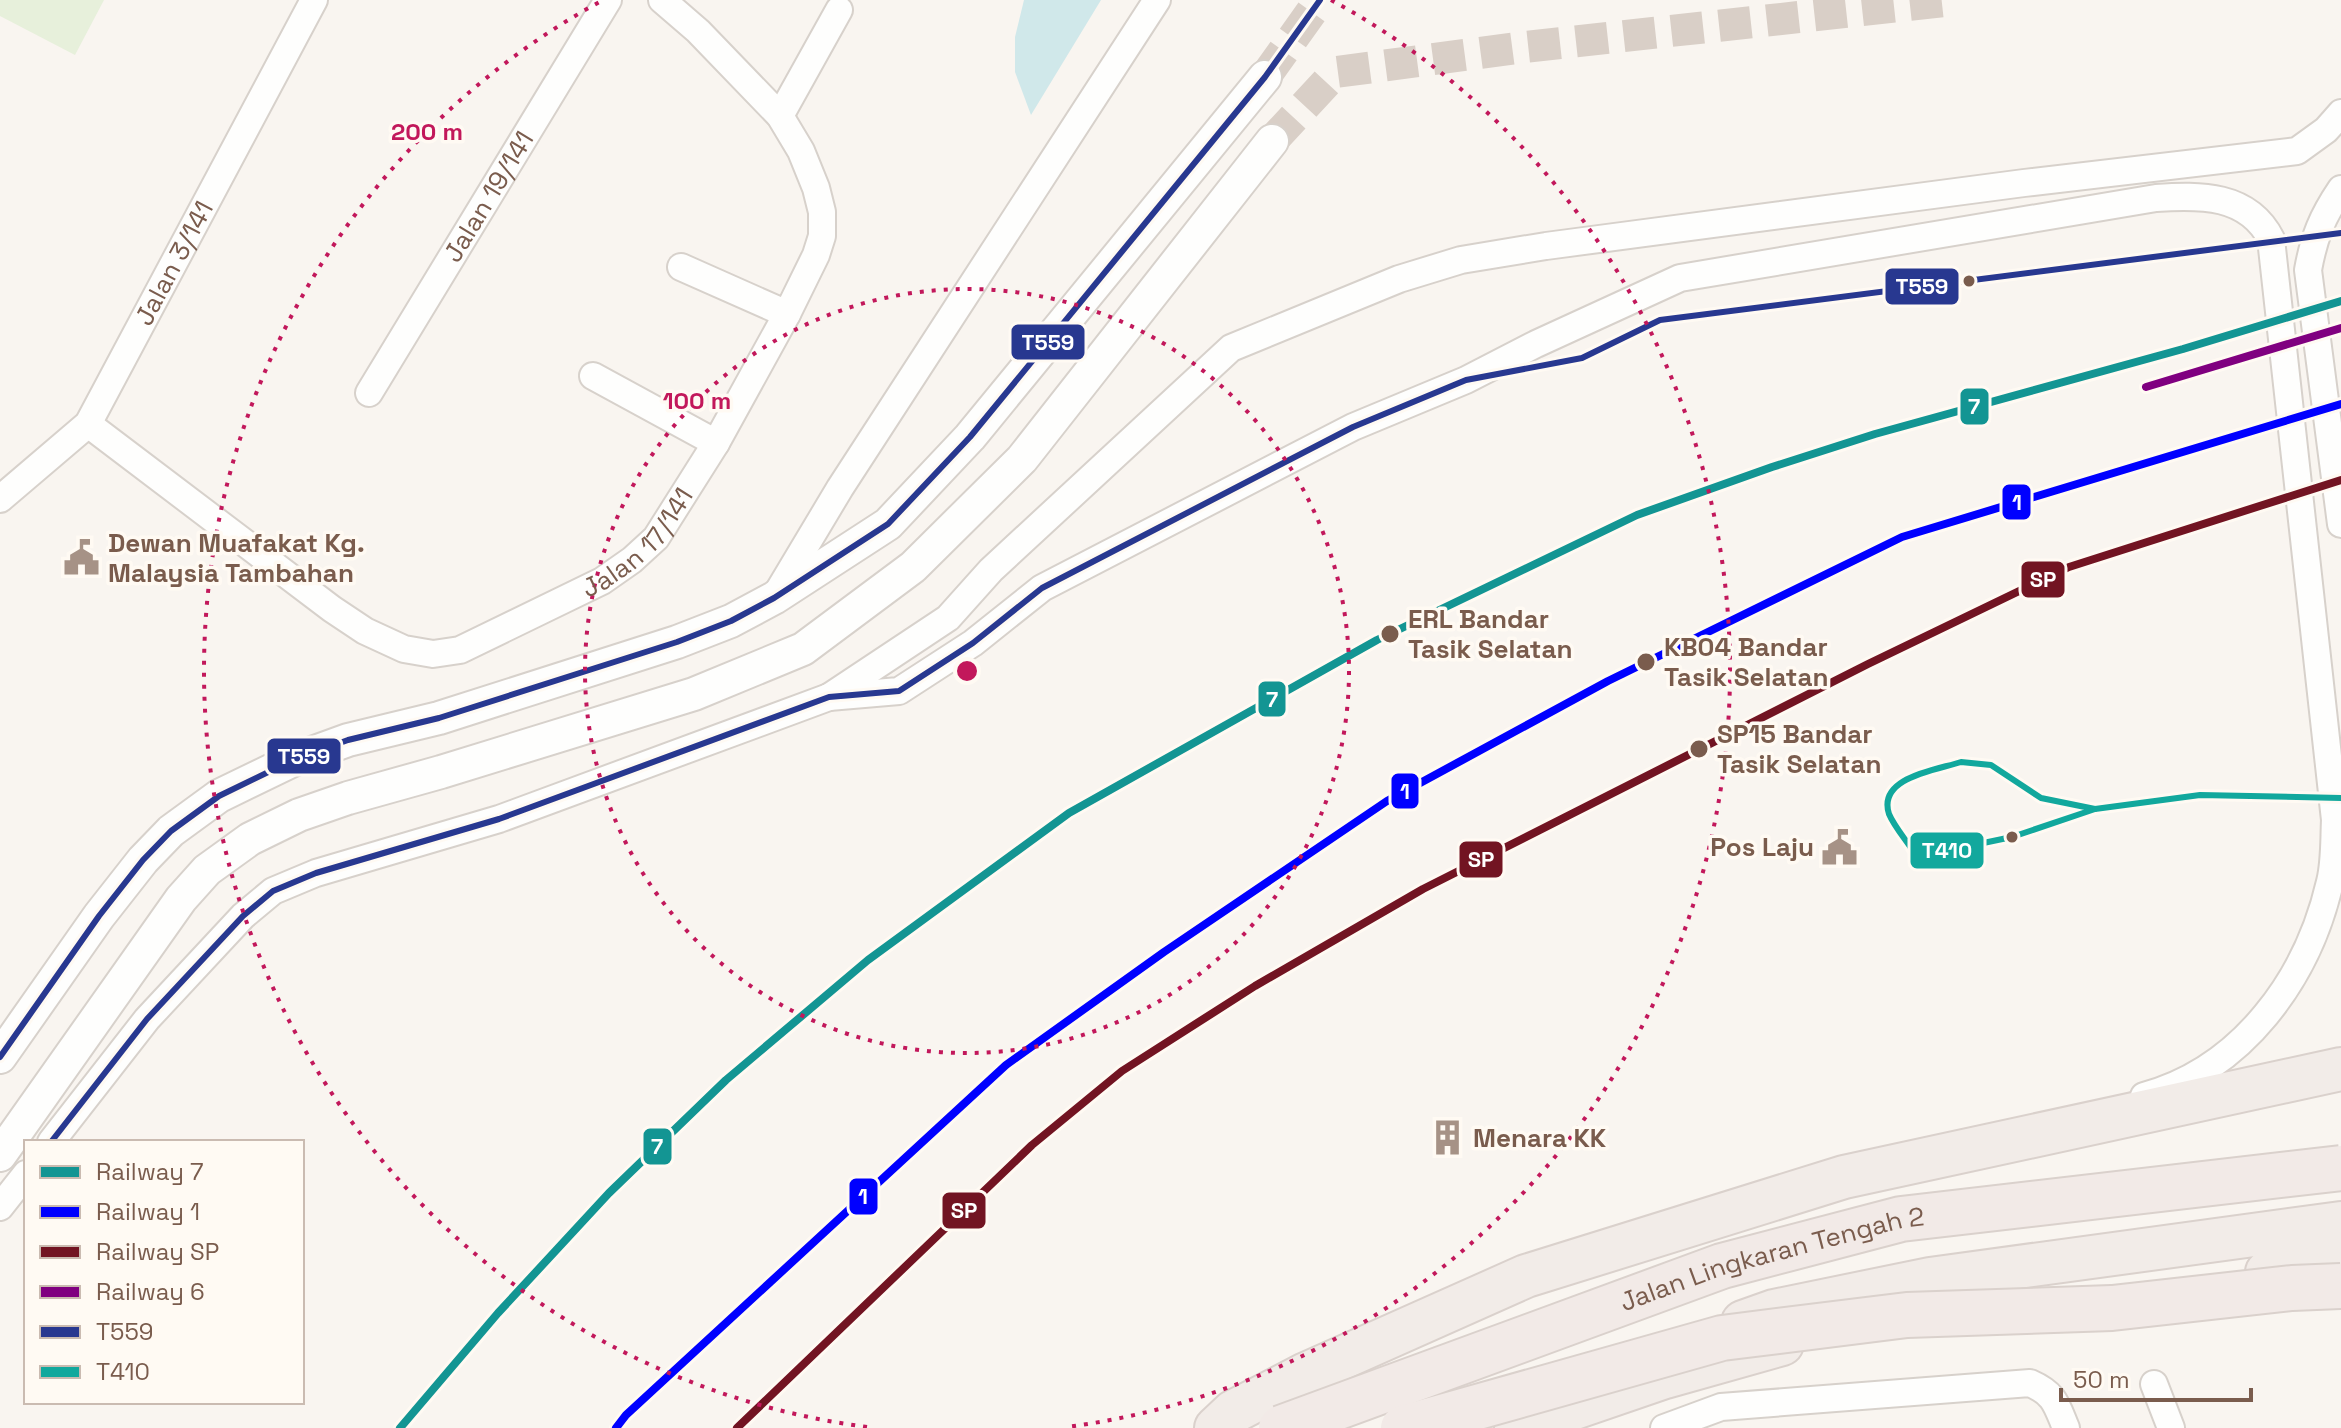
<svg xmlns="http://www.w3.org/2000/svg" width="2341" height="1428" viewBox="0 0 2341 1428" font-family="'Space Grotesk',sans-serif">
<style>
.green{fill:#e7f0db}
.water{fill:#d0e8ea}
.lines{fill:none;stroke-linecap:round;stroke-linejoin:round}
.tertiary-tunnel{stroke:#d9cfc7;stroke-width:32;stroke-dasharray:32 16;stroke-linecap:butt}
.minor-casing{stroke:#d7d1cb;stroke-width:30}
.tertiary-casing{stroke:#d7d1cb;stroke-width:36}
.trunk-casing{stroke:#dad1cc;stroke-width:46}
.minor{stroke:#fefefd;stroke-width:26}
.tertiary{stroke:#fefefd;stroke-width:32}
.trunk{stroke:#f2ece8;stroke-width:42}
.motorway-bridge-casing{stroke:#dad1cc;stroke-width:48;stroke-linecap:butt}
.motorway-bridge{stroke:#f2eae7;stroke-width:44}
.bus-1-casing{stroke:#fffaf3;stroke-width:12}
.bus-2-casing{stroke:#fffaf3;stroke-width:12}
.bus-1{stroke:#283890;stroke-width:6}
.bus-2{stroke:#12a89d;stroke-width:6}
.rail-1-casing{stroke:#fffaf3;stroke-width:14}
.rail-2-casing{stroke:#fffaf3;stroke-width:14}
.rail-3-casing{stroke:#fffaf3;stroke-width:14}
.rail-4-casing{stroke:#fffaf3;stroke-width:14}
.rail-1{stroke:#139593;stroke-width:8}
.rail-2{stroke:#00f;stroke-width:8}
.rail-3{stroke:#721422;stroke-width:8}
.rail-4{stroke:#800080;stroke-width:8}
.ring{fill:none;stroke:#c2185b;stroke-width:4;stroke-dasharray:4 8}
.bus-dot{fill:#7a5c4d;stroke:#fffaf3;stroke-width:3}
.labels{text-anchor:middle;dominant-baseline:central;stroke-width:7;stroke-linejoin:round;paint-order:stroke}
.street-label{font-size:26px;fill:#7a5c4d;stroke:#fffaf3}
.poi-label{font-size:26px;font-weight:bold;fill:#7a5c4d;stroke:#fffaf3;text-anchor:start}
.stop-label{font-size:26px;font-weight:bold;fill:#7a5c4d;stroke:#fffaf3;text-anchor:start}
.centre{fill:#c2185b;stroke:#fffaf3;stroke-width:4}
.ring-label{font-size:24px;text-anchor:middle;font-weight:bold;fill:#c2185b;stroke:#fffaf3;stroke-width:7;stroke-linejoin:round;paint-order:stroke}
.line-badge{stroke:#fffaf3;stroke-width:3}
.badge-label{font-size:22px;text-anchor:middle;font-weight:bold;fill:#fff}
</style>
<rect width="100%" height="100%" fill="#f9f5f0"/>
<polygon class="green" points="0,0 104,0 75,55 0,16"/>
<polygon class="water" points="1024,0 1101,0 1031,115 1015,72 1015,37"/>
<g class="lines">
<g class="tertiary-tunnel">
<polyline points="1265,77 1320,0"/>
<polyline points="1272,141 1336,72 1525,47 1954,0"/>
</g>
<defs>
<g id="minor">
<polyline points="780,116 839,10"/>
<path d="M2341,189C2322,217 2314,237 2308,270L2341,524"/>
<polyline points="681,267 787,314"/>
<polyline points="593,376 716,443"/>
<path id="s1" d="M369,393L608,0"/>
<path id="s2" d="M88,424L332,609L365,631L404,649L433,654L460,650L602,581L632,560L656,538L716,443L787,314L816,255L822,236V212L816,188L801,151L780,116L698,31L662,0"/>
<path id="s3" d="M0,499L88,424L314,0"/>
<polyline points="776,595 840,488 1157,0"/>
<path d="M829,697L899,691L973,643L1042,588L1353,427L1466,380L1536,344L1680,278L2156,198C2200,195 2248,194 2271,239L2335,820C2334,840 2335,862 2330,882C2308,978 2243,1069 2144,1096"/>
<polyline points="51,1142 147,1019 243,916 273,891 316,873 499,819 829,697 948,618 991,570 1231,348 1399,279 1461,260 1546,246 2024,183 2297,151 2326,130 2341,113"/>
<polyline points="0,1207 26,1174"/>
<polyline points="2154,1384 2171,1428"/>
<path d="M1664,1428L1721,1407L2030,1383C2055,1394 2056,1404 2066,1428"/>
</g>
<g id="tertiary">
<polyline points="0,1057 99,916 143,860 171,831 219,796 293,760 348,740 439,718 677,642 731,621 774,598 888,524 970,437 1265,77"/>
<polyline points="0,1155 181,899 207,870 250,839 299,815 348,798 441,772 694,694 803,649 913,567 1022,459 1272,141"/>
</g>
<g id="trunk">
<polyline points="2267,1272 2341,1262"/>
<polyline points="1743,1322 1774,1311 1930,1279 2341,1223"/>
<polyline points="1216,1428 1233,1412 1306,1374 1526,1276 1844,1177 2341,1069"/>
<polyline points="1516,1428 1665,1377 1782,1344"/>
</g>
</defs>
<use href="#minor" class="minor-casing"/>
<use href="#tertiary" class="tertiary-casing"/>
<use href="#trunk" class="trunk-casing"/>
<use href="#minor" class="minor"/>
<use href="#tertiary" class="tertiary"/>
<use href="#trunk" class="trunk"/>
<defs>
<g id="motorway-bridge">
<path id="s4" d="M1281,1428L1722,1266L1901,1219L2341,1168"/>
<polyline points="1403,1428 1722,1338 1907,1315 2112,1308 2292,1288 2341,1286"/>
</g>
</defs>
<use href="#motorway-bridge" class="motorway-bridge-casing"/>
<use href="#motorway-bridge" class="motorway-bridge"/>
<defs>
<g id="bus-1">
<polyline points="0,1057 99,916 143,860 171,831 219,796 293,760 348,740 439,718 677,642 731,621 774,598 888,524 970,437 1265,77 1320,0"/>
<polyline points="51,1142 147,1019 243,916 273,891 316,873 499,819 829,697 899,691 973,643 1042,588 1353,427 1466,380 1582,358 1660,320 2341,233"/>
</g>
<g id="bus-2">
<path d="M1961,762L1991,765L2041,798L2095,809L2012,837L1926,855L1913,851C1906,840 1894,826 1889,814C1877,777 1937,770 1961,762Z"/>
<polyline points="2095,809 2200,795 2341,798"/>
</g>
</defs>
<use href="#bus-1" class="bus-1-casing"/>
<use href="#bus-2" class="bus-2-casing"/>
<use href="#bus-1" class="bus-1"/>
<use href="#bus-2" class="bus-2"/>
<defs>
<polyline id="rail-1" points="400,1428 498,1313 609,1193 726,1080 868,960 1069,813 1377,640 1637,515 1772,467 1875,434 2183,349 2341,301"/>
<polyline id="rail-2" points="616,1428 626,1415 1006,1065 1164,952 1387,801 1608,681 1902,537 2341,404"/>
<polyline id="rail-3" points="737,1428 1032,1145 1122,1071 1255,986 1423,889 1868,664 2069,567 2341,480"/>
<polyline id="rail-4" points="2146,387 2341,328"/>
</defs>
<use href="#rail-1" class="rail-1-casing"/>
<use href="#rail-2" class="rail-2-casing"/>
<use href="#rail-3" class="rail-3-casing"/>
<use href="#rail-4" class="rail-4-casing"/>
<use href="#rail-1" class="rail-1"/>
<use href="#rail-2" class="rail-2"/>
<use href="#rail-3" class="rail-3"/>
<use href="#rail-4" class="rail-4"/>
</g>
<g class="ring">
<circle cx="967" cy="671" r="382"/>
<path d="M867 1427A763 763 0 0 1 603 0M1331 0A763 763 0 0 1 1067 1427"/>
</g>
<defs>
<symbol id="civic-bare" viewBox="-9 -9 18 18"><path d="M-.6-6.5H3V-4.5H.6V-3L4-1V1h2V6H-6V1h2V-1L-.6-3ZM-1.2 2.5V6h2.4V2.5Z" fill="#a69286" stroke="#fffaf3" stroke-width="2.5" paint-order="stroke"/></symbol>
<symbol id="building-bare" viewBox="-9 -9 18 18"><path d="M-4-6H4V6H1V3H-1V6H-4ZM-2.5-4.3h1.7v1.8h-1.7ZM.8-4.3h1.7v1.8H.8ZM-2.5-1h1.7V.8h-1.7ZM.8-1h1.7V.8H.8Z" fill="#a69286" stroke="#fffaf3" stroke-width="2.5" paint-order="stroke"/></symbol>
</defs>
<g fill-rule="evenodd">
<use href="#civic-bare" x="56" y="532" width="51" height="51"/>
<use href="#civic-bare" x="1814" y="822" width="51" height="51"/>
<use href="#building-bare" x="1422" y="1112" width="51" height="51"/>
</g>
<g class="bus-dot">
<circle cx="1969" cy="281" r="7"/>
<circle cx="1390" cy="634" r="10"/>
<circle cx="1646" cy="662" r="10"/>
<circle cx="1699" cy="749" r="10"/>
<circle cx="2012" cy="837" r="7"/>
</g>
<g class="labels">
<g class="street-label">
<text stroke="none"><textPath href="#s1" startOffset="230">Jalan 19/141</textPath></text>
<text stroke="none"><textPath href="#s3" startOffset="298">Jalan 3/141</textPath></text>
<text stroke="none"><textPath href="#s2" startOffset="656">Jalan 17/141</textPath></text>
<text stroke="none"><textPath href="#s4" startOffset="520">Jalan Lingkaran Tengah 2</textPath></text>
</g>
<g class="poi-label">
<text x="108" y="543">Dewan Muafakat Kg.<tspan x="108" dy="30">Malaysia Tambahan</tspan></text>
<text x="1814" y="847" text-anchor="end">Pos Laju</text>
<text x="1473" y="1138">Menara KK</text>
</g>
<g class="stop-label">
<text x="1408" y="619">ERL Bandar<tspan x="1408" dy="30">Tasik Selatan</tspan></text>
<text x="1664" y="647">KB04 Bandar<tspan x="1664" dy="30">Tasik Selatan</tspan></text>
<text x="1717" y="734">SP15 Bandar<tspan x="1717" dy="30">Tasik Selatan</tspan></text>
</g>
</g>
<circle cx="967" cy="671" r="12" class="centre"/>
<g class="ring-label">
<text x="427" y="140">200 m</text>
<text x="697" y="409">100 m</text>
</g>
<g class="line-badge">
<rect x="1884" y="267" width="76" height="39" rx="8" fill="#283890"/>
<rect x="1010" y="323" width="76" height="38" rx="8" fill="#283890"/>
<rect x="1959" y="387" width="31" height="39" rx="8" fill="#139593"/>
<rect x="2001" y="483" width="31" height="38" rx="8" fill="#00f"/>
<rect x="2020" y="560" width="46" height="39" rx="8" fill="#721422"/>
<rect x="1257" y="680" width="30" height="38" rx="8" fill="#139593"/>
<rect x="266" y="737" width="76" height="38" rx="8" fill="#283890"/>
<rect x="1390" y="772" width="30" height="38" rx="8" fill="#00f"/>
<rect x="1909" y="831" width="76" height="39" rx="8" fill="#12a89d"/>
<rect x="1458" y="840" width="46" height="39" rx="8" fill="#721422"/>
<rect x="642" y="1127" width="31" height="39" rx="8" fill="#139593"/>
<rect x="848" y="1177" width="31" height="39" rx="8" fill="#00f"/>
<rect x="941" y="1191" width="46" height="39" rx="8" fill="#721422"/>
</g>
<g class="badge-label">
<text x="1922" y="294">T559</text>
<text x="1048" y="350">T559</text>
<text x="1974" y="414">7</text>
<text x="2017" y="510">1</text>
<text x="2043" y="587">SP</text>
<text x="1272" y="707">7</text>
<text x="304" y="764">T559</text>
<text x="1405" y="799">1</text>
<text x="1947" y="858">T410</text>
<text x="1481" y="867">SP</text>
<text x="657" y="1154">7</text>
<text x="863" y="1204">1</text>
<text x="964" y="1218">SP</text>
</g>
<rect x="24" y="1140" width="280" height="264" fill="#fffaf3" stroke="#cabbb1" stroke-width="2"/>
<rect x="40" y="1166" width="40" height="12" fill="#139593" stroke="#cabbb1" stroke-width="2"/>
<text x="96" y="1180" font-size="24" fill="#7a5c4d">Railway 7</text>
<rect x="40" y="1206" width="40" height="12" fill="#0000ff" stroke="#cabbb1" stroke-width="2"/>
<text x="96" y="1220" font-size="24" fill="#7a5c4d">Railway 1</text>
<rect x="40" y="1246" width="40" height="12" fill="#721422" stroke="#cabbb1" stroke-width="2"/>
<text x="96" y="1260" font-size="24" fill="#7a5c4d">Railway SP</text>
<rect x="40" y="1286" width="40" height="12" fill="#800080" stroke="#cabbb1" stroke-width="2"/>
<text x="96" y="1300" font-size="24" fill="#7a5c4d">Railway 6</text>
<rect x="40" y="1326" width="40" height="12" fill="#283890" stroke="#cabbb1" stroke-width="2"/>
<text x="96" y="1340" font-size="24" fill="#7a5c4d">T559</text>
<rect x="40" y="1366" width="40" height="12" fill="#12a89d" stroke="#cabbb1" stroke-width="2"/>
<text x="96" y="1380" font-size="24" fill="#7a5c4d">T410</text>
<path d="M2061 1388v12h190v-12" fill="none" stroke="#7a5c4d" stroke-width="4"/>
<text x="2073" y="1388" font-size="24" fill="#7a5c4d" stroke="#fffaf3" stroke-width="6" paint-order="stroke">50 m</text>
</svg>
